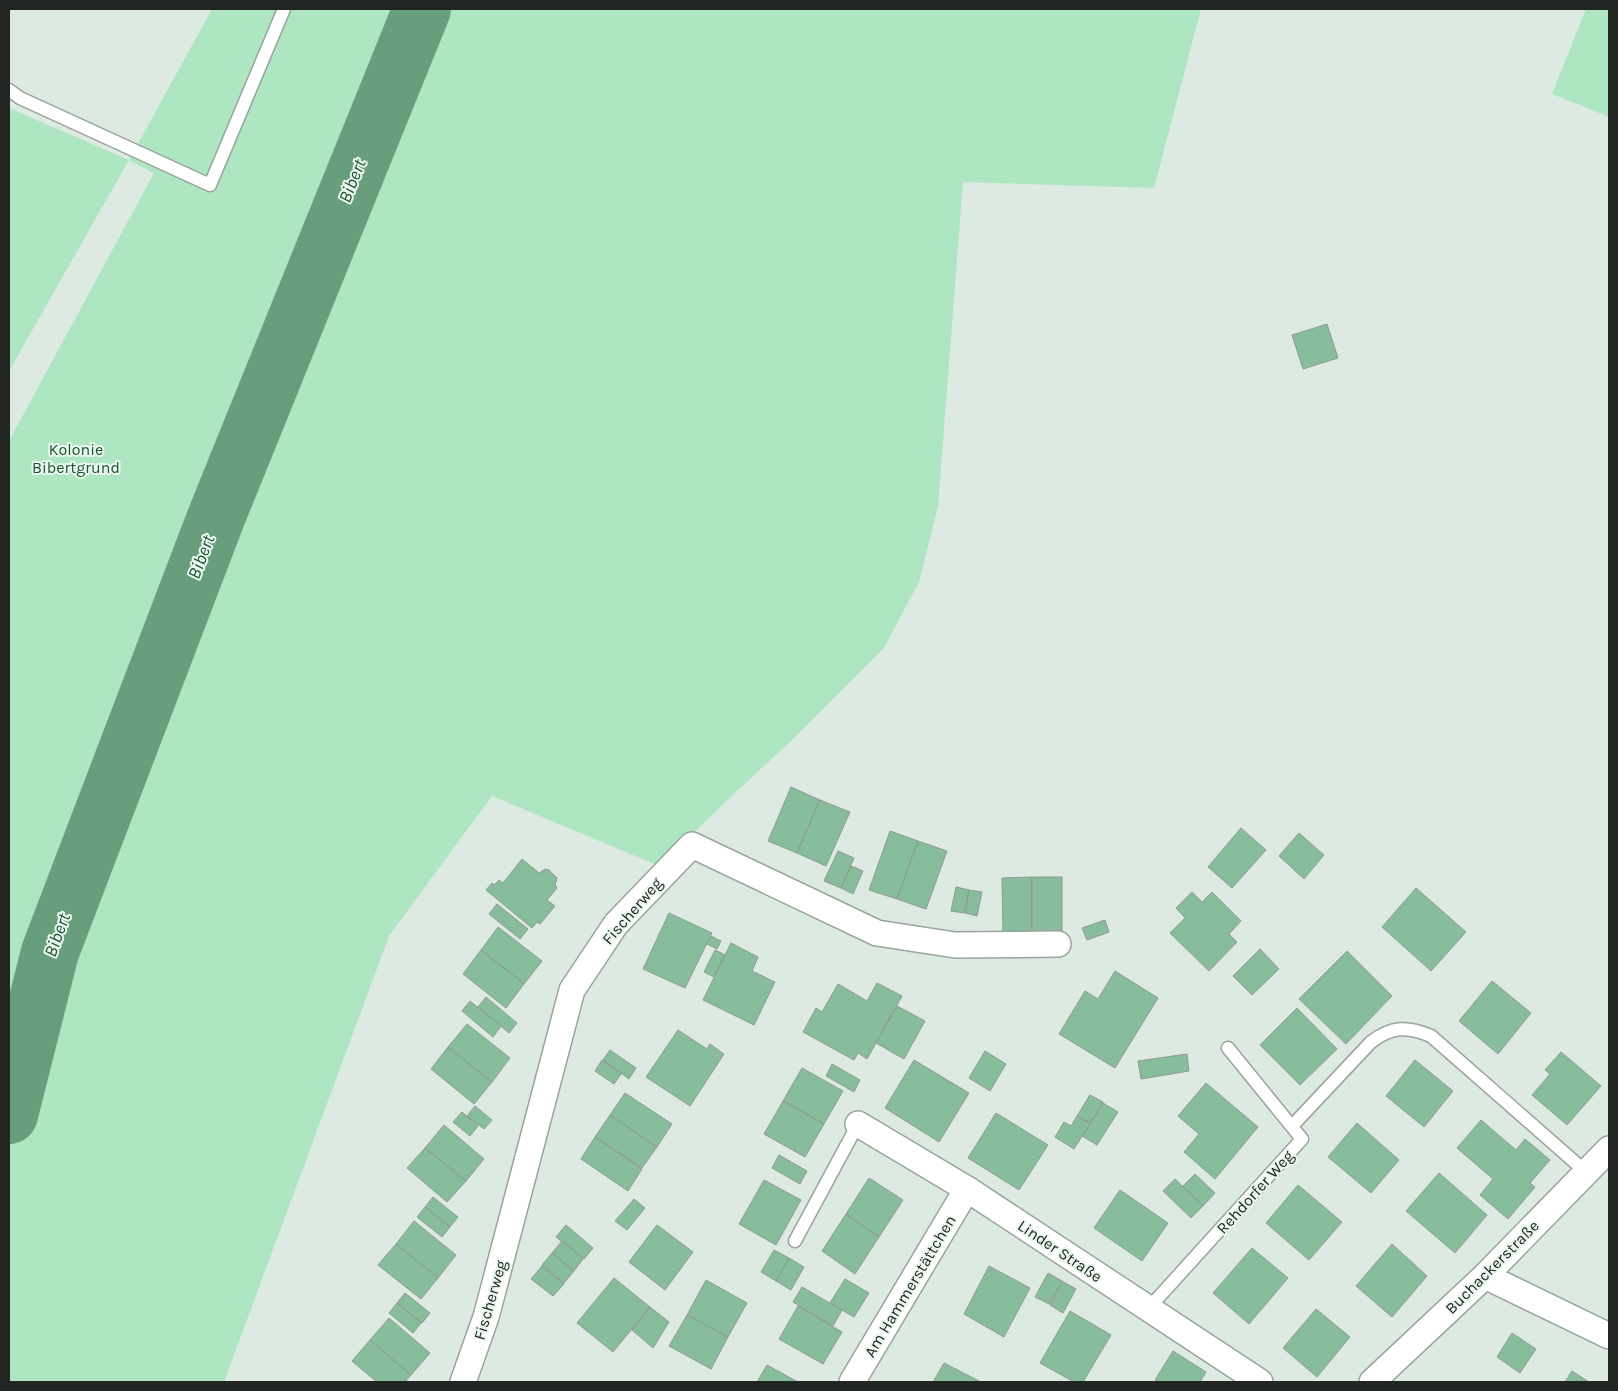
<svg xmlns="http://www.w3.org/2000/svg" width="1618" height="1391" viewBox="0 0 1618 1391" font-family="Karla,sans-serif">
<style>
.green{fill:#afe6c2}
.lines{fill:none;stroke-linecap:round;stroke-linejoin:round}
.river{stroke:#699e7d;stroke-width:58}
.building{fill:#87bd9a;stroke:#8f9a92}
.service-casing{stroke:#98a49c;stroke-width:15}
.minor-casing{stroke:#98a49c;stroke-width:28}
.service{stroke:#fff;stroke-width:12}
.minor{stroke:#fff;stroke-width:25}
.labels{text-anchor:middle;dominant-baseline:central;stroke-width:4;stroke-linejoin:round;paint-order:stroke}
.park-label{font-size:16px;fill:#165634;stroke:#ebf7ee}
.street-label{font-size:16px;fill:#212623;stroke:#ebf7ee}
.water-label{font-size:18px;font-style:italic;fill:#175635;stroke:#ebf7ee}
</style>
<rect width="100%" height="100%" fill="#ddeae1"/>
<g class="green">
<polygon points="212,9 1201,9 1154,188 963,182 938,506 919,582 884,648 791,741 738,790 659,866 492,796 389,936 224,1382 9,1382 9,441 154,173 129,160 9,371 9,108 129,160"/>
<polygon points="1586,9 1609,9 1609,117 1552,94"/>
</g>
<g class="lines">
<polyline class="river" points="9,1115 50,952 217,515 422,9"/>
</g>
<g class="building">
<polygon points="1327,324 1338,358 1303,369 1292,335"/>
<polygon points="791,787 820,800 797,853 768,841"/>
<polygon points="820,800 850,812 826,866 797,853"/>
<polygon points="1241,828 1266,850 1232,888 1208,867"/>
<polygon points="890,831 918,841 897,899 869,890"/>
<polygon points="1299,833 1324,855 1304,879 1279,856"/>
<polygon points="918,841 947,851 926,909 897,899"/>
<polygon points="838,851 854,858 841,888 824,881"/>
<polygon points="522,859 539,873 545,869 549,870 557,878 555,885 557,888 547,900 555,906 540,924 537,922 532,928 486,890 492,883 494,885 499,880 503,883"/>
<polygon points="851,866 863,871 853,894 841,888"/>
<polygon points="1032,877 1032,932 1003,932 1002,878"/>
<polygon points="1032,877 1062,877 1062,931 1032,932"/>
<polygon points="956,887 969,890 964,913 951,911"/>
<polygon points="1416,888 1466,932 1431,971 1382,927"/>
<polygon points="969,890 982,892 977,916 965,913"/>
<polygon points="1192,892 1202,902 1212,892 1241,921 1229,934 1237,942 1209,971 1170,933 1185,918 1176,908"/>
<polygon points="497,904 528,929 520,939 489,914"/>
<polygon points="669,913 712,933 685,988 643,969"/>
<polygon points="1105,920 1109,932 1087,940 1082,928"/>
<polygon points="498,927 542,961 524,984 481,950"/>
<polygon points="711,936 721,941 717,949 707,944"/>
<polygon points="731,943 758,957 752,971 775,982 754,1025 703,1000"/>
<polygon points="1260,949 1279,969 1252,995 1233,976"/>
<polygon points="481,950 524,984 506,1008 463,974"/>
<polygon points="715,950 725,955 714,977 704,972"/>
<polygon points="1347,951 1392,996 1346,1044 1299,999"/>
<polygon points="1115,971 1158,998 1115,1068 1059,1034 1085,991 1098,999"/>
<polygon points="1492,981 1531,1013 1498,1054 1459,1021"/>
<polygon points="877,983 902,996 867,1059 858,1053 854,1060 803,1032 816,1008 822,1012 838,984 867,1001"/>
<polygon points="486,997 517,1023 509,1033 478,1007"/>
<polygon points="470,1001 501,1026 493,1037 462,1011"/>
<polygon points="897,1006 925,1021 904,1059 876,1043"/>
<polygon points="1297,1008 1337,1049 1300,1085 1260,1045"/>
<polygon points="467,1024 510,1058 492,1082 448,1047"/>
<polygon points="678,1030 707,1049 710,1044 724,1054 690,1106 646,1077"/>
<polygon points="448,1047 492,1082 474,1104 431,1069"/>
<polygon points="610,1050 636,1068 629,1079 603,1060"/>
<polygon points="985,1051 1006,1064 990,1091 969,1078"/>
<polygon points="1561,1052 1601,1086 1567,1125 1532,1095 1550,1074 1545,1070"/>
<polygon points="1187,1054 1189,1071 1141,1079 1138,1061"/>
<polygon points="602,1060 621,1074 614,1084 595,1071"/>
<polygon points="914,1060 969,1093 939,1142 885,1108"/>
<polygon points="1415,1060 1453,1091 1424,1127 1386,1096"/>
<polygon points="832,1064 860,1080 854,1092 826,1076"/>
<polygon points="802,1068 843,1091 824,1124 783,1101"/>
<polygon points="1206,1083 1258,1127 1215,1179 1184,1152 1199,1134 1178,1116"/>
<polygon points="625,1093 672,1124 657,1147 610,1115"/>
<polygon points="1090,1095 1103,1102 1090,1123 1077,1116"/>
<polygon points="783,1101 824,1124 805,1157 764,1134"/>
<polygon points="1103,1103 1118,1112 1097,1145 1082,1136"/>
<polygon points="475,1106 492,1120 484,1129 467,1116"/>
<polygon points="462,1112 478,1126 470,1136 453,1122"/>
<polygon points="996,1113 1048,1145 1019,1190 968,1158"/>
<polygon points="610,1115 657,1147 642,1168 595,1137"/>
<polygon points="1077,1116 1090,1124 1074,1149 1055,1137 1064,1122 1071,1126"/>
<polygon points="1481,1120 1516,1150 1525,1139 1550,1160 1530,1183 1535,1187 1508,1219 1480,1195 1493,1179 1457,1148"/>
<polygon points="1357,1123 1399,1160 1371,1193 1328,1157"/>
<polygon points="444,1125 484,1159 466,1181 425,1148"/>
<polygon points="595,1137 642,1169 628,1191 581,1159"/>
<polygon points="425,1148 466,1181 447,1202 407,1168"/>
<polygon points="779,1155 807,1171 800,1184 772,1168"/>
<polygon points="1439,1173 1487,1215 1455,1253 1406,1211"/>
<polygon points="1195,1174 1215,1193 1203,1206 1183,1186"/>
<polygon points="869,1178 903,1200 879,1237 846,1214"/>
<polygon points="1175,1179 1203,1206 1191,1218 1163,1191"/>
<polygon points="764,1180 801,1200 776,1245 739,1224"/>
<polygon points="1298,1185 1342,1222 1309,1260 1266,1223"/>
<polygon points="1120,1190 1168,1223 1142,1261 1094,1228"/>
<polygon points="433,1197 458,1217 450,1227 425,1207"/>
<polygon points="634,1199 645,1208 627,1230 615,1221"/>
<polygon points="425,1207 450,1227 442,1237 417,1217"/>
<polygon points="846,1214 879,1237 855,1274 822,1251"/>
<polygon points="414,1221 456,1255 438,1278 396,1244"/>
<polygon points="566,1225 593,1248 584,1259 556,1237"/>
<polygon points="657,1225 693,1252 665,1290 629,1262"/>
<polygon points="562,1241 583,1259 574,1271 552,1253"/>
<polygon points="396,1244 438,1278 421,1299 378,1265"/>
<polygon points="1392,1244 1427,1276 1392,1317 1356,1286"/>
<polygon points="1252,1248 1288,1278 1249,1324 1213,1293"/>
<polygon points="774,1250 789,1258 776,1281 761,1272"/>
<polygon points="552,1253 574,1271 564,1283 542,1265"/>
<polygon points="789,1258 804,1267 791,1290 776,1281"/>
<polygon points="542,1266 564,1284 553,1296 531,1279"/>
<polygon points="989,1266 1030,1288 1004,1337 964,1314"/>
<polygon points="1048,1273 1062,1281 1049,1304 1035,1297"/>
<polygon points="614,1278 650,1307 613,1352 577,1323"/>
<polygon points="845,1279 869,1293 854,1317 830,1303"/>
<polygon points="706,1280 747,1303 728,1337 687,1315"/>
<polygon points="1062,1281 1076,1289 1063,1313 1050,1305"/>
<polygon points="802,1287 842,1310 833,1326 793,1302"/>
<polygon points="405,1293 430,1313 422,1323 397,1303"/>
<polygon points="397,1303 421,1323 413,1333 389,1313"/>
<polygon points="798,1306 842,1332 823,1364 779,1339"/>
<polygon points="650,1307 669,1322 653,1348 632,1330"/>
<polygon points="1316,1309 1350,1337 1317,1377 1283,1348"/>
<polygon points="1070,1311 1111,1335 1083,1382 1074,1382 1040,1363"/>
<polygon points="687,1315 728,1337 711,1369 669,1346"/>
<polygon points="389,1318 430,1353 411,1375 370,1340"/>
<polygon points="1512,1333 1536,1349 1520,1373 1497,1357"/>
<polygon points="370,1340 411,1375 405,1382 377,1382 352,1361"/>
<polygon points="1173,1351 1206,1372 1200,1382 1159,1382 1155,1380"/>
<polygon points="944,1363 981,1382 933,1382"/>
<polygon points="767,1365 798,1382 757,1382"/>
<polygon points="1572,1371 1589,1382 1565,1382"/>
</g>
<g class="lines">
<defs>
<g id="service">
<polyline points="9,90 20,98 210,185 284,9"/>
<path d="M1292,1126L1371,1042C1392,1026 1408,1026 1431,1036L1586,1172"/>
<polyline points="795,1241 858,1124"/>
<polyline points="1148,1309 1302,1139 1228,1048"/>
</g>
<g id="minor">
<polyline points="858,1124 967,1189 1260,1382"/>
<polyline points="1485,1276 1609,1336"/>
<polyline points="463,1382 486,1317 572,990 616,924 692,845 877,933 955,945 1058,944"/>
<polyline points="852,1382 967,1189"/>
<polyline points="1372,1382 1485,1276 1609,1149"/>
</g>
</defs>
<use href="#service" class="service-casing"/>
<use href="#minor" class="minor-casing"/>
<use href="#service" class="service"/>
<use href="#minor" class="minor"/>
</g>
<g class="labels">
<g class="park-label">
<text x="76" y="449">Kolonie<tspan x="76" dy="18">Bibertgrund</tspan></text>
</g>
<g class="street-label">
<text transform="translate(632 911) rotate(-49)">Fischerweg</text>
<text transform="translate(1255 1192) rotate(-48)">Rehdorfer Weg</text>
<text transform="translate(1060 1251) rotate(34)">Linder Straße</text>
<text transform="translate(1492 1267) rotate(-45)">Buchackerstraße</text>
<text transform="translate(910 1286) rotate(-59)">Am Hammerstättchen</text>
<text transform="translate(490 1300) rotate(-74)">Fischerweg</text>
</g>
<g class="water-label">
<text transform="translate(352 181) rotate(-68)">Bibert</text>
<text transform="translate(201 557) rotate(-69)">Bibert</text>
<text transform="translate(57 935) rotate(-70)">Bibert</text>
</g>
</g>
<rect width="1618" height="1391" fill="none" stroke="#212623" stroke-width="20"/>
</svg>
